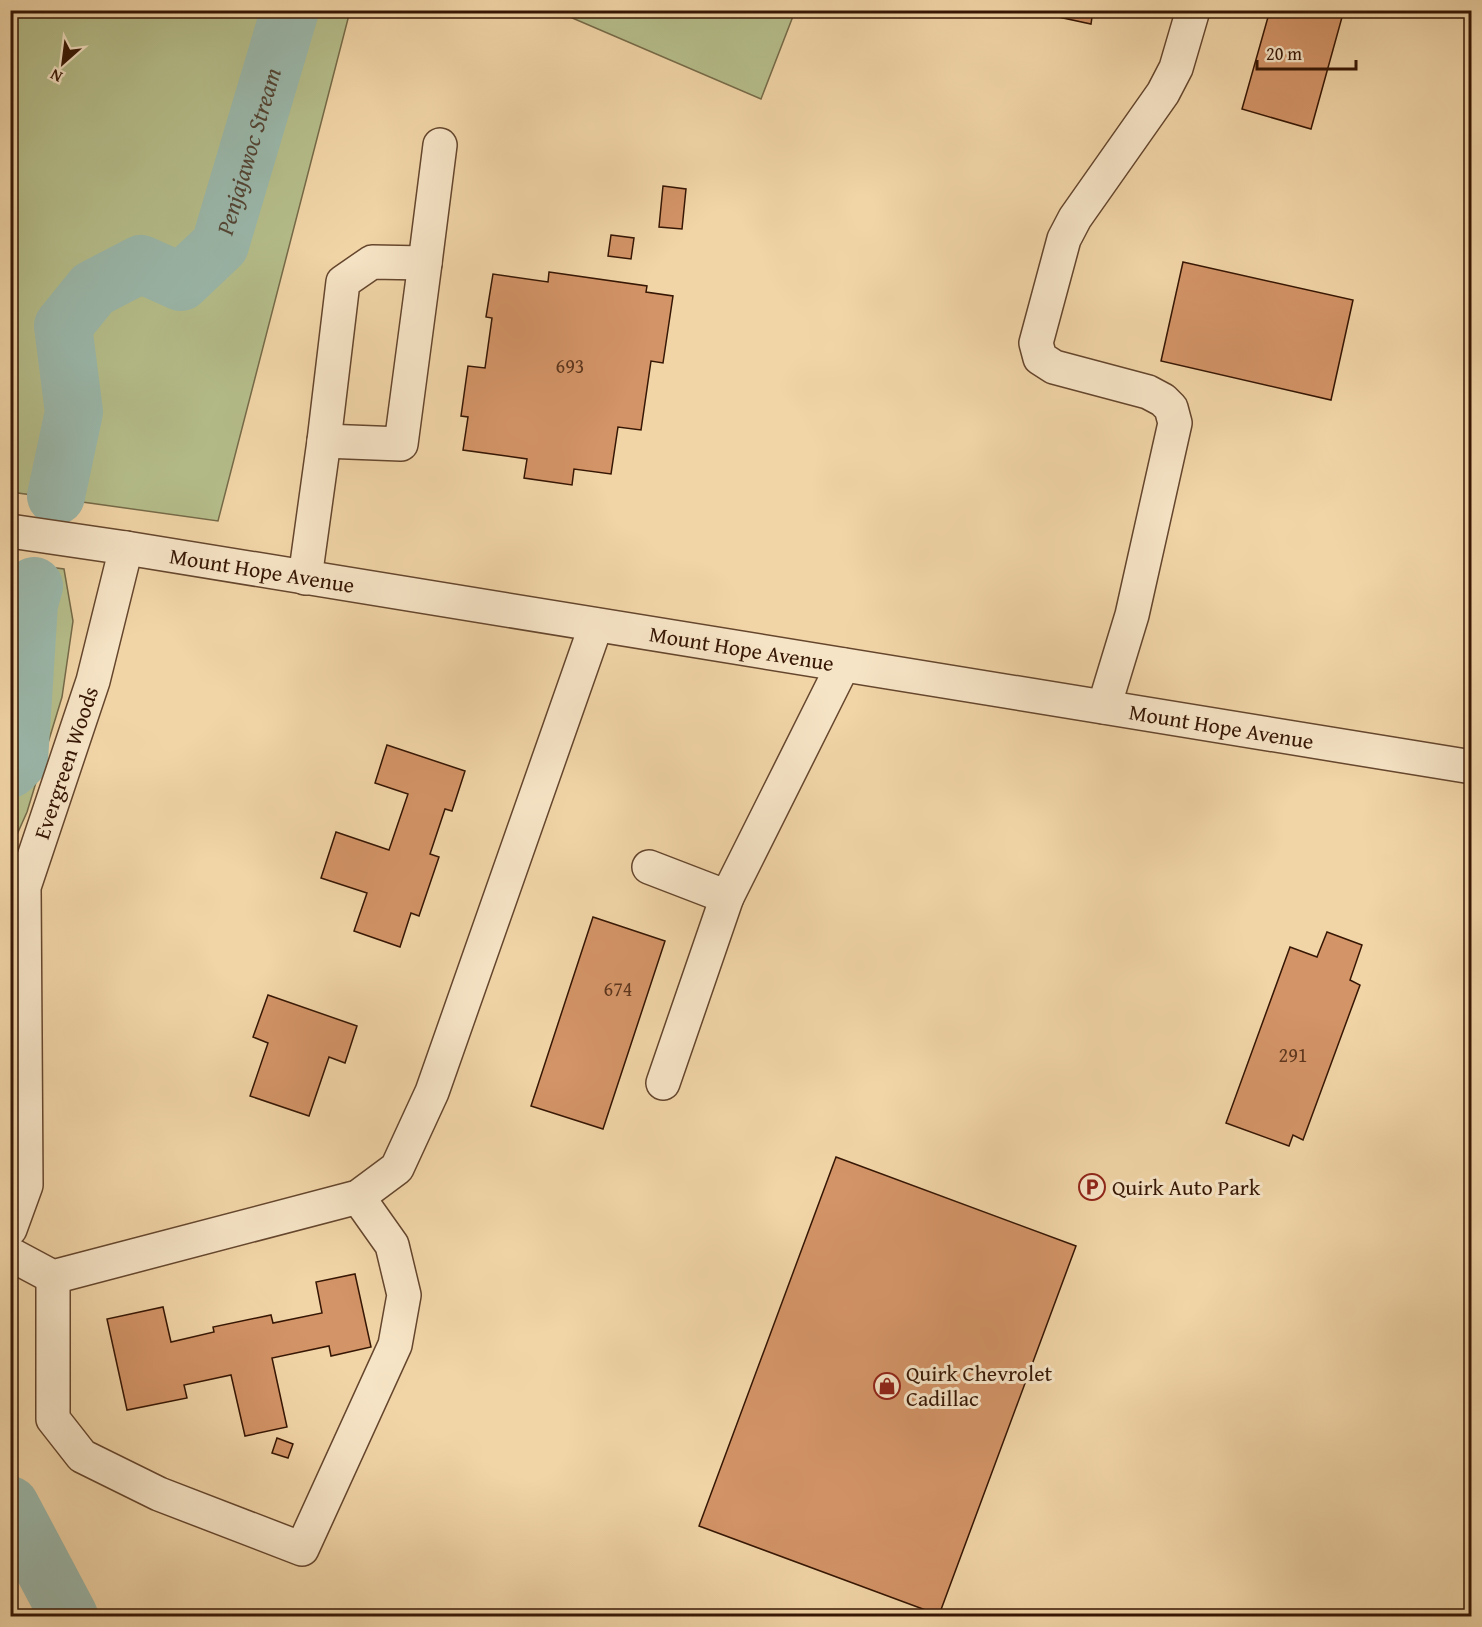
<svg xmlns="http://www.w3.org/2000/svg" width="1482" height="1627" viewBox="0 0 1482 1627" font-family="'Gentium Book Plus',serif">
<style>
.green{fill:#b5be8b;stroke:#766a48;stroke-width:1.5}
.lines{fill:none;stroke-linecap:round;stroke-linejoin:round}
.river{stroke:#9bb8ab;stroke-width:58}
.building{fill:#d39467;stroke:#361604;stroke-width:1.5}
.minor-casing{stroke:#65462d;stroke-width:36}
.minor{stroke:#f6e4c6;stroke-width:33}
.labels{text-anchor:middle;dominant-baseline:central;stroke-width:6;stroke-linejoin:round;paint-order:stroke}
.number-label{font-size:20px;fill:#5d361d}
.street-label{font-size:22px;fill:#361604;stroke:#f6e4c6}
.poi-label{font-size:22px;fill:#361604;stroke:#f6e4c6;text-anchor:start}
.water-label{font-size:24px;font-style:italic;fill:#544736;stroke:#f6e4c6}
</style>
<rect width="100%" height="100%" fill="#f1d5a7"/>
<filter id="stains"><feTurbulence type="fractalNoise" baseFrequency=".00333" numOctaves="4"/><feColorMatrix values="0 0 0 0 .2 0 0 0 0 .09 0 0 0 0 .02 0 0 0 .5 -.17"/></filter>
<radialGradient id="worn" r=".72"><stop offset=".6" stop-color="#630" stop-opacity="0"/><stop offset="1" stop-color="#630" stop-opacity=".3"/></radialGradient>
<g class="green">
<polygon points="11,10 350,11 218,521 11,492"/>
<polygon points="556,11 795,11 761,99"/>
<polygon points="11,562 64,569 73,621 62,697 27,812 11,848"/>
</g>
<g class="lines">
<g class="river">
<path id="s1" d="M56,496L74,412L63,326L93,289L141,264L181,282L220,245L290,10"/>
<polyline points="10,769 19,760 29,604 34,586"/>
<polyline points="10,1505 69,1616"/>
</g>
</g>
<g class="building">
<polygon points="1026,10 1093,10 1091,24"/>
<polygon points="1270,10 1344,10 1311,129 1242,109"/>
<polygon points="1472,58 1472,89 1465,87"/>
<polygon points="663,186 686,189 682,229 659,227"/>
<polygon points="611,235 634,238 631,259 608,256"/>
<polygon points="1183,262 1353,300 1331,400 1161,361"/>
<polygon points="549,272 647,286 646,292 673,296 663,363 651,361 641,430 618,427 611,474 574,469 572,485 524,478 527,459 463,450 468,417 461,416 468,366 485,368 492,318 486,317 493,274 548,282"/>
<polygon points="387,745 465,771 452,811 445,809 430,854 439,857 419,916 411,913 400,947 354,931 367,893 321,878 336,832 389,850 408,794 375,783"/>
<polygon points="593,917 665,941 603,1129 531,1106"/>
<polygon points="1327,932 1362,945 1350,980 1360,985 1303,1140 1293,1135 1289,1146 1226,1123 1290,947 1317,957"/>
<polygon points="268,995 357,1026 345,1063 329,1057 309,1116 250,1096 268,1043 253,1037"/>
<polygon points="836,1157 1076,1246 939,1615 699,1526"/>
<polygon points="355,1274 371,1347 331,1356 329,1346 272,1358 287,1427 245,1436 231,1375 184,1385 187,1398 127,1410 107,1319 163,1307 171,1342 214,1332 213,1327 271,1315 273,1323 322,1313 316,1282"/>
<polygon points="277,1438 293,1444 288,1458 272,1453"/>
</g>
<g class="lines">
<defs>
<g id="minor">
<polyline points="324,441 401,444 425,263"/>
<path id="s2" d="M10,531L126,548L1472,767"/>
<polyline points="305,578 324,441 343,282 372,262 425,263 440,145"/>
<polyline points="1104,707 1132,615 1175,423 1171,408 1163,400 1148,392 1054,367 1040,358 1036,343 1064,239 1075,218 1163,93 1176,68 1193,10"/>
<polyline points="649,867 727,897 843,665"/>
<polyline points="663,1083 727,897"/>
<path id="s3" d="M10,1229L26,1185L24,887L93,681L126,548"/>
<polyline points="10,1254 53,1277 358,1197 397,1168 432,1092 596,625"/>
<polyline points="53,1277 53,1419 82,1456 159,1494 302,1549 395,1345 404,1295 392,1245 358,1197"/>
</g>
</defs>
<use href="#minor" class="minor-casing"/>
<use href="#minor" class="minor"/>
</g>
<defs>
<symbol id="parking-ring" viewBox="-11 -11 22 22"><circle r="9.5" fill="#f6e4c6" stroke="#8f2418" stroke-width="1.5"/><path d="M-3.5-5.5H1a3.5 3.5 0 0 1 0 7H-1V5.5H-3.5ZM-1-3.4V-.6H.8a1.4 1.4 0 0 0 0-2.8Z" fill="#8f2418"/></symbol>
<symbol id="shop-ring" viewBox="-11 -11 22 22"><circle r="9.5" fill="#f6e4c6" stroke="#8f2418" stroke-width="1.5"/><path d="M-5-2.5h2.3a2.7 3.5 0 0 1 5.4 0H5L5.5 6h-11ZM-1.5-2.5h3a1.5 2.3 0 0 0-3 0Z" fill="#8f2418"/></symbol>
</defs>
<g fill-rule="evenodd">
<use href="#parking-ring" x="1077" y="1172" width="30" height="30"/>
<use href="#shop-ring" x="872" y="1371" width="30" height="30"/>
</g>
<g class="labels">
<g class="number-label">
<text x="570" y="365">693</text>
<text x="618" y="988">674</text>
<text x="1293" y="1054">291</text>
</g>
<g class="street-label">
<text stroke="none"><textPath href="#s2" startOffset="255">Mount Hope Avenue</textPath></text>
<text stroke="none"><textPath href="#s2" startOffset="741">Mount Hope Avenue</textPath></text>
<text stroke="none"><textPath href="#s2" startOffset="1227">Mount Hope Avenue</textPath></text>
<text stroke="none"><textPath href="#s3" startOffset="476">Evergreen Woods</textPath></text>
</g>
<g class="poi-label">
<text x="1112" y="1187">Quirk Auto Park</text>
<text x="906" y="1373">Quirk Chevrolet<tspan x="906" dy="25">Cadillac</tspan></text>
</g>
<g class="water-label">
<text stroke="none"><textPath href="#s1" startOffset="470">Penjajawoc Stream</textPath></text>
</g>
</g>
<rect width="1482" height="1627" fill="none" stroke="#f1d5a7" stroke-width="36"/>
<rect x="12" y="12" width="1458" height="1603" fill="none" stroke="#361604" stroke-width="3"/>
<rect x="18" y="18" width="1446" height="1591" fill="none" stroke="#361604" stroke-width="1.5"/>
<g transform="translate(63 63) rotate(208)" stroke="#f6e4c6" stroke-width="4.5" paint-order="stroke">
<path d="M0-4.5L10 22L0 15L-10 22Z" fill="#361604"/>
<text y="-9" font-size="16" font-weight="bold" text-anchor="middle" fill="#361604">N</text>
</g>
<path d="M1257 60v9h99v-9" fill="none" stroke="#361604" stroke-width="3"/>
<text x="1266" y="60" font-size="18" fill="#361604" stroke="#f6e4c6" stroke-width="4.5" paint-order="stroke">20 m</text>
<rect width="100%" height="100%" filter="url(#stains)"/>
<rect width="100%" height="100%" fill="url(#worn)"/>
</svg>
